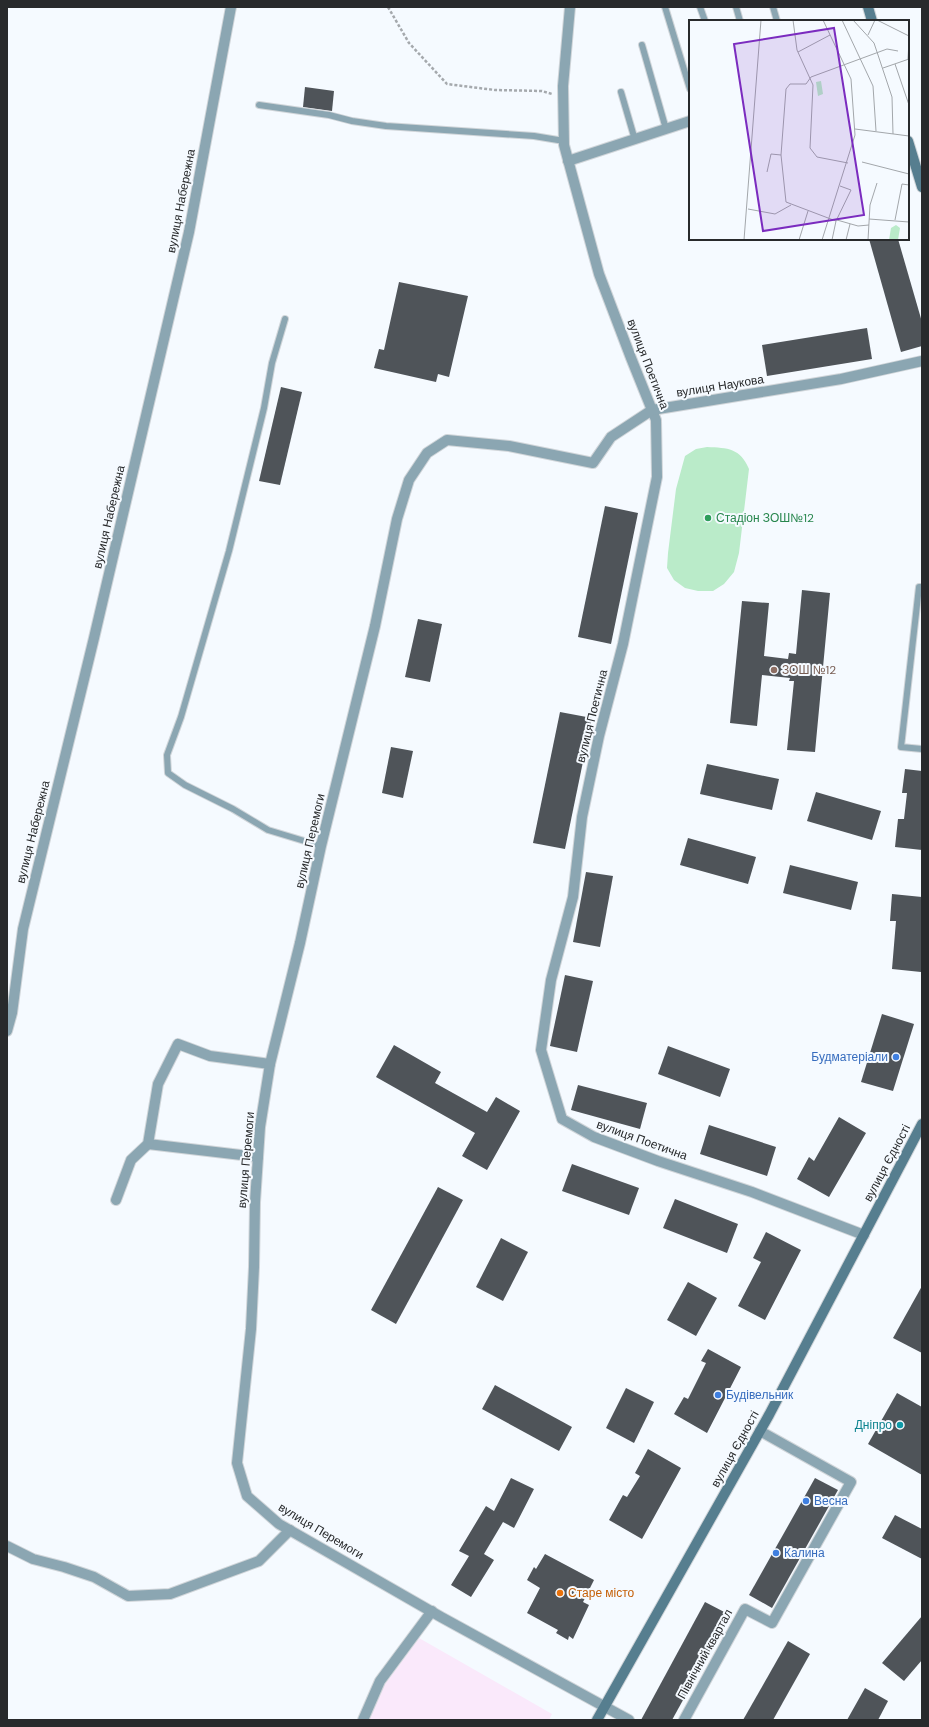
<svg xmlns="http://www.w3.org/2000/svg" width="929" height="1727" viewBox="0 0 929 1727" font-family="'DM Sans',sans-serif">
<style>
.education{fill:#fae9fb}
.green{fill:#baebc9}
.building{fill:#4f5459}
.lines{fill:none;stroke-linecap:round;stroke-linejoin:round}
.lane-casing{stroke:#d0d5d9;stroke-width:8}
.street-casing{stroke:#d0d5d9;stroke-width:12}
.secondary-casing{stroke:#d0d5d9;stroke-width:12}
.path{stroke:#a5a9ad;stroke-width:2.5;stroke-dasharray:3 2;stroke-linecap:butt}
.lane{stroke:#8ba6b2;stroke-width:6}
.street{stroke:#8ba6b2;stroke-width:10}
.secondary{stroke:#567e8f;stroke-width:10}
.leisure-dot{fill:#2e9e5b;stroke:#f5faff;stroke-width:1.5}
.education-dot{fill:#8d6e63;stroke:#f5faff;stroke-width:1.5}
.shop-dot{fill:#3f7fe0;stroke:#f5faff;stroke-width:1.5}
.culture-dot{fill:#0f9aa8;stroke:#f5faff;stroke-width:1.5}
.food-dot{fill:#e8710a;stroke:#f5faff;stroke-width:1.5}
.labels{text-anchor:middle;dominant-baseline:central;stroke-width:4;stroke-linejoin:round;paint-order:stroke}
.street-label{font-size:12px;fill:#282a2c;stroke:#f5faff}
.leisure-label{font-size:12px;fill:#27864d;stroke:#f5faff;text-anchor:start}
.education-label{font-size:12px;fill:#785e54;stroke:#f5faff;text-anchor:start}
.shop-label{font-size:12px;fill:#366cbe;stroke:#f5faff;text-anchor:start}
.culture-label{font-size:12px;fill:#0d838f;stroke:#f5faff;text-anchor:end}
.food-label{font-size:12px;fill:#c56008;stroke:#f5faff;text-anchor:start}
.inset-road{fill:none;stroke:#a3a7ab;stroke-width:1}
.view{fill:#7b2cbf;fill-opacity:0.15;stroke:#7b2cbf;stroke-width:2}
.inset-edge{fill:none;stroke:#282a2c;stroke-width:2}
</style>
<rect width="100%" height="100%" fill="#f5faff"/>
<polygon class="education" points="419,1638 552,1714 549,1720 367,1720 379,1692"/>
<path class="green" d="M707,447C728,448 740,448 749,469L739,553L734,572L724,584L713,591H698L685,588L674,580L667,568L668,553L676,489L685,456L696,449Z"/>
<g class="building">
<polygon points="305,87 334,91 332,111 303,107"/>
<polygon points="869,239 898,239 922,322 922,346 901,352"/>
<polygon points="399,282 468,296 449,377 438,374 436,382 374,368 379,349 384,350"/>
<polygon points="867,328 872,359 767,376 762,345"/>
<polygon points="281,387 302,392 280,485 259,481"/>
<polygon points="605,506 638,513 611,644 578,637"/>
<polygon points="802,590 830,593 815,752 787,750 794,681 789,681 790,678 762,675 757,726 730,723 742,601 769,603 764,656 788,659 789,653 796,654"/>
<polygon points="418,619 442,624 430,682 405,677"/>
<polygon points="560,712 592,718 565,849 533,843"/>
<polygon points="391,747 413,751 403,798 382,793"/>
<polygon points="707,764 779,779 772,810 700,794"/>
<polygon points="905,769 922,771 922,850 895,847 898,819 904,819 907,793 902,793"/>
<polygon points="816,792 881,811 872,840 807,821"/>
<polygon points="688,838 756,857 748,884 680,865"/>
<polygon points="790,865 858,882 851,910 783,893"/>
<polygon points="586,872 613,876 600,947 573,942"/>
<polygon points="892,894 922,897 921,972 892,969 896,921 890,921"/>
<polygon points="565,975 593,981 577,1052 550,1046"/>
<polygon points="882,1014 914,1024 893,1091 861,1082"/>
<polygon points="394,1045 441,1072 435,1083 487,1112 496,1097 520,1111 487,1170 462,1156 475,1133 376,1077"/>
<polygon points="668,1046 730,1069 720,1097 658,1074"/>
<polygon points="578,1085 647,1103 640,1129 571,1110"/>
<polygon points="839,1117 866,1133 829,1197 797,1179 809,1157 814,1161"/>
<polygon points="709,1125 776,1147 767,1176 700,1154"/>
<polygon points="572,1164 639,1188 629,1215 562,1191"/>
<polygon points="438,1187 463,1200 396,1324 371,1310"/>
<polygon points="675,1199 738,1224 727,1253 663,1228"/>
<polygon points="766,1232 801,1250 765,1320 738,1306 761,1262 753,1258"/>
<polygon points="501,1238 528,1252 503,1301 476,1287"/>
<polygon points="688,1282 717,1298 696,1336 667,1320"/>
<polygon points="922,1286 922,1353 893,1338"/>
<polygon points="708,1349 741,1367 707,1433 674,1414 684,1397 688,1399 706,1363 701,1361"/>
<polygon points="495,1385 572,1427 559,1451 482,1409"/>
<polygon points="626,1388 654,1402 634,1443 606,1428"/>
<polygon points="897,1393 922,1407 922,1475 868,1444"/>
<polygon points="648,1449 681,1468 642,1539 609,1520 623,1495 627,1497 640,1476 635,1473"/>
<polygon points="511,1478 534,1489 514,1528 503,1522 484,1554 494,1560 471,1597 451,1585 469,1556 459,1551 486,1506 494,1511"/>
<polygon points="815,1478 838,1490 772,1608 749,1595"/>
<polygon points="895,1515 922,1529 922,1559 882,1538"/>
<polygon points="545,1554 594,1580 583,1602 589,1605 573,1639 569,1636 568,1640 556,1633 558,1630 527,1613 540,1588 527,1580 534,1567 536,1569"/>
<polygon points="705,1602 730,1615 672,1720 641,1720"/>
<polygon points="922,1616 922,1660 904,1681 882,1663"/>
<polygon points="788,1641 810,1654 773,1720 743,1720"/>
<polygon points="865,1688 888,1701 878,1720 847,1720"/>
</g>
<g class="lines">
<defs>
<g id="lane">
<polyline points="665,7 690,89"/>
<polyline points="700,7 705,21"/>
<polyline points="736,7 740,21"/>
<polyline points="773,7 777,21"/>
<polyline points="642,45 666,129"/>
<polyline points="621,92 635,140"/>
<polyline points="259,105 329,115 352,121 386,126 534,136 564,141"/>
<polyline points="285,319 272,363 264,408 229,551 181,717 167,755 168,773 185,785 233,809 268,830 321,846"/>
<polyline points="922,587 919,587 901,747 922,749"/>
</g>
<g id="street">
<polyline points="570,7 563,86 564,145 599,274 631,358 656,420 657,477 623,644 599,736 582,817 573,897 551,980 541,1050 562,1119 594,1137 658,1161 752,1192 864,1235"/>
<polyline points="568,161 690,121"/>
<polyline points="7,1031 12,1013 23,929 94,638 189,232 231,7"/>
<polyline points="148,1144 258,1157"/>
<polyline points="116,1200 131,1160 148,1144 158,1084 178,1044 210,1056 270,1064"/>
<polyline points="7,1546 33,1559 64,1567 94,1577 128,1596 170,1594 259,1561 290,1530"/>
<polyline points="363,1720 380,1681 432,1611"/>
<polyline points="629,1720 441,1617 279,1524 247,1496 237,1463 251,1329 254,1267 255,1202 260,1127 270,1064 300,943 321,846 375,626 397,519 409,480 427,453 447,440 509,446 593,463 611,437 652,410 841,379 922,361"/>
<polyline points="684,1720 745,1609 772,1623 851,1482 760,1431"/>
</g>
<g id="secondary">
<polyline points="868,7 872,21"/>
<polyline points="908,141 922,187"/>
<polyline points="597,1720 769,1415 922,1124"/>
</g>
</defs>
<use href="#lane" class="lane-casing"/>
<use href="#street" class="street-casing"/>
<use href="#secondary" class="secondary-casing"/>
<polyline class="path" points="388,7 409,43 447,84 495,90 542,91 552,94"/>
<use href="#lane" class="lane"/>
<use href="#street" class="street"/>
<use href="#secondary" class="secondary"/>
</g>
<circle class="leisure-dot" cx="708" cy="518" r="4"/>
<circle class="education-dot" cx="774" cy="670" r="4"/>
<g class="shop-dot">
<circle cx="896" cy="1057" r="4"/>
<circle cx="718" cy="1395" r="4"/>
<circle cx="806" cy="1501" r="4"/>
<circle cx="776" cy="1553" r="4"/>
</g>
<circle class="culture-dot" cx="900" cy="1425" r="4"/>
<circle class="food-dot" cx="560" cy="1593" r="4"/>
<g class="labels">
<g class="street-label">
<text transform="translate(181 201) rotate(-79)">вулиця Набережна</text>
<text transform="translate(648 364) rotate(69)">вулиця Поетична</text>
<text transform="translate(720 386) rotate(-9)">вулиця Наукова</text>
<text transform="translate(109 517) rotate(-77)">вулиця Набережна</text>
<text transform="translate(592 716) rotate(-76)">вулиця Поетична</text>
<text transform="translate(33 832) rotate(-76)">вулиця Набережна</text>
<text transform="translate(310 841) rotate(-77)">вулиця Перемоги</text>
<text transform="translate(642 1140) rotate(20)">вулиця Поетична</text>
<text transform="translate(246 1160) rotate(-85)">вулиця Перемоги</text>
<text transform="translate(887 1163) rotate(-62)">вулиця Єдності</text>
<text transform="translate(735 1449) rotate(-61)">вулиця Єдності</text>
<text transform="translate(321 1531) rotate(31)">вулиця Перемоги</text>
<text transform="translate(705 1654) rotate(-61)">Північний квартал</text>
</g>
<g class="leisure-label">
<text x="716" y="518">Стадіон ЗОШ№12</text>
</g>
<g class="education-label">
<text x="782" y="670">ЗОШ №12</text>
</g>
<g class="shop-label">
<text x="888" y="1057" text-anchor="end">Будматеріали</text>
<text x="726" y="1395">Будівельник</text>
<text x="814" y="1501">Весна</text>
<text x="784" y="1553">Калина</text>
</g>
<g class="culture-label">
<text x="892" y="1425">Дніпро</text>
</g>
<g class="food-label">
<text x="568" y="1593">Старе місто</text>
</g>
</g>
<g transform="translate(689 20)">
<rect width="220" height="220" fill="#f5faff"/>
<path d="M132,61L134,74L129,76L127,62ZM207,205L211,208L209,220H200L202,208Z" fill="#baebc9"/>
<path class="inset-road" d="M104,0L108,30L124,65L121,128L128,137L159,143M153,0L184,66L187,111M164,0L185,23L203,77L204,114M188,0L220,16M179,15L186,0M109,32L141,15M219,39L220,21M206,44L220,85M194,48L220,39M166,109L220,116M173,142L220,154M78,152L82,134L92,135M151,166L162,170L147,201L97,182L92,135L97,69L101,64H117L122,57L198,29L209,31M59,189L86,194L102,185M180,199L220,202M148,200L169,206L180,205M206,200L213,164L220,165M55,220L72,0M110,220L119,191M133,220L166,115L162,59L134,0M143,220L147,201M157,220L161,204M179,220L181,185L188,163"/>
<path class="view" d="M145,8L175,195L74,211L45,24Z"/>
<rect width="220" height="220" class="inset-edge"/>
</g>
<rect width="929" height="1727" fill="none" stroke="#282a2c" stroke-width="16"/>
</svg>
